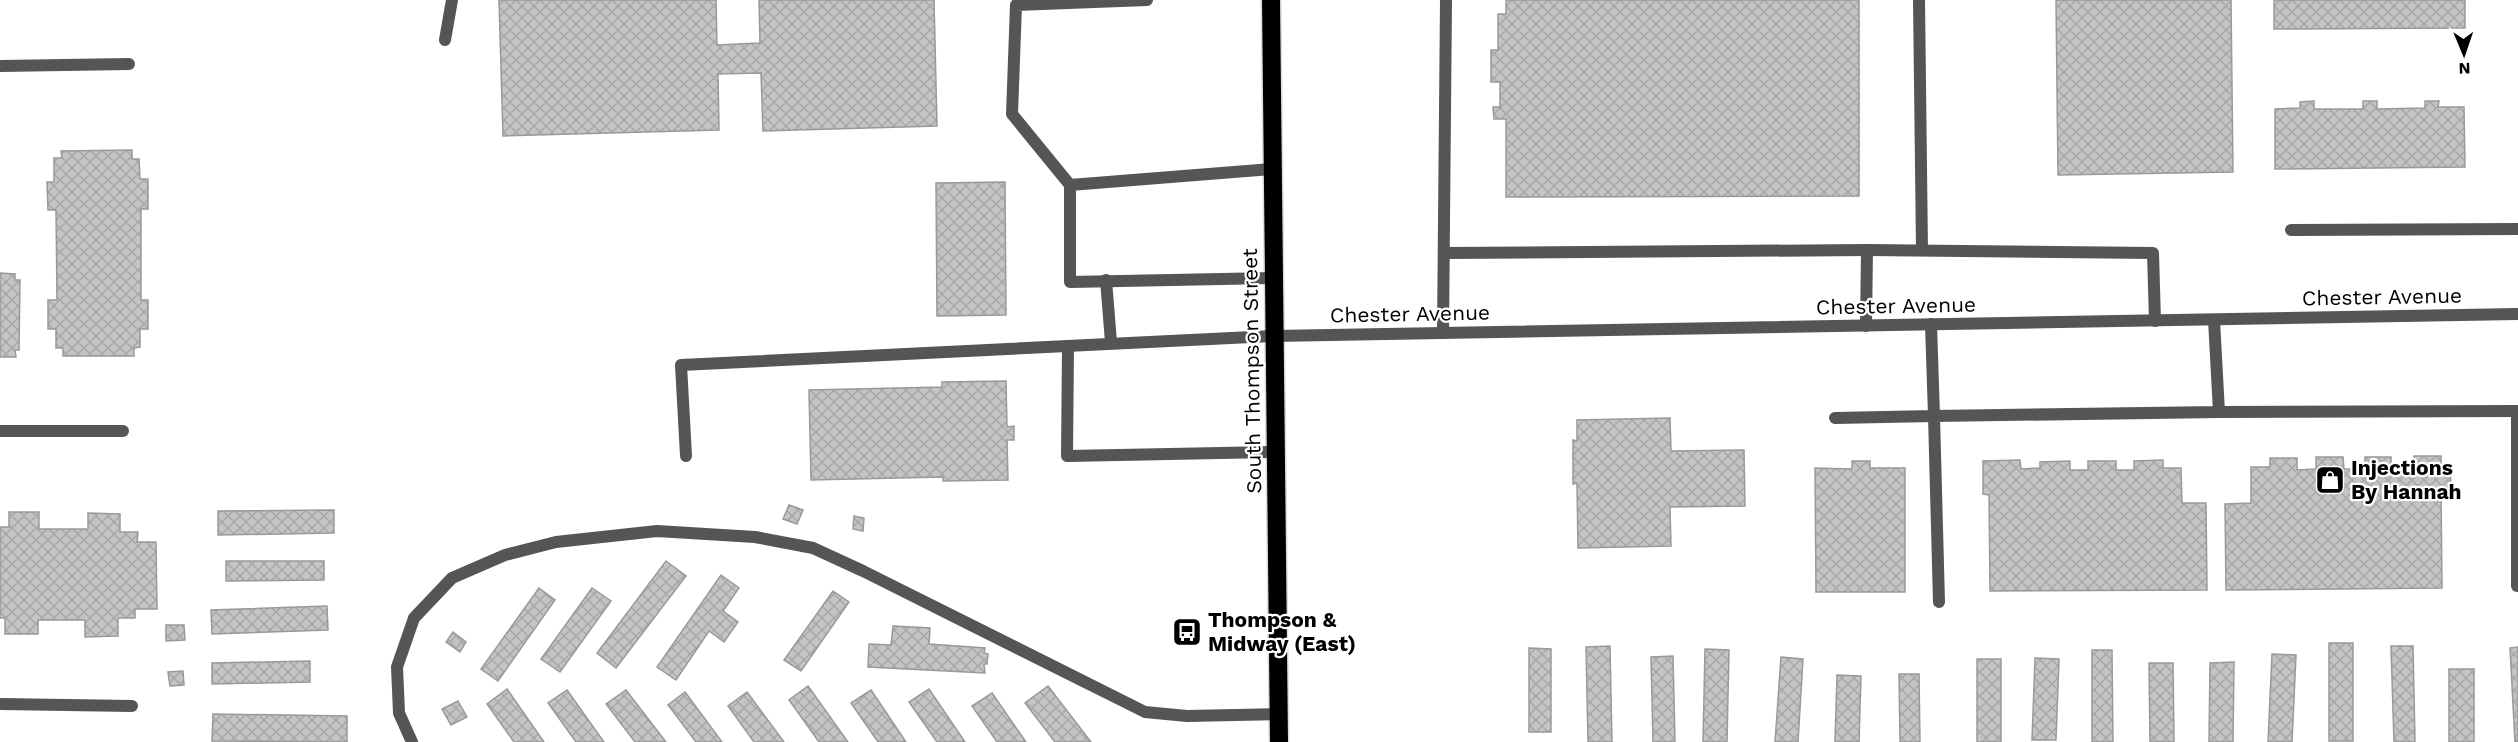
<svg xmlns="http://www.w3.org/2000/svg" width="2518" height="742" font-family="'Work Sans',sans-serif">
  <defs>
    <pattern id="building-cross-hatch" width="8" height="8" patternUnits="userSpaceOnUse" patternTransform="scale(1.5)"><rect width="8" height="8" fill="#c4c4c4"/><path d="M0 0l8 8M0 8l8-8" fill="none" stroke="#a7a7a7"/></pattern>
  </defs>
  <rect width="100%" height="100%" fill="#fff"/>
  <g fill="url(#building-cross-hatch)" stroke="#999" stroke-width="1.5">
    <polygon points="499,0 716,0 717,45 760,43 759,0 934,0 937,126 763,131 761,73 718,74 719,130 503,136"/>
    <polygon points="1506,0 1859,0 1859,196 1506,197 1506,119 1494,119 1493,107 1500,107 1500,82 1491,82 1491,50 1498,50 1498,14 1506,14"/>
    <polygon points="2056,0 2231,0 2233,172 2058,175"/>
    <polygon points="2274,0 2465,0 2465,28 2274,29"/>
    <polygon points="2314,101 2314,109 2363,109 2363,101 2377,101 2377,109 2425,108 2425,101 2439,101 2438,107 2464,107 2465,167 2275,169 2275,109 2300,108 2300,102"/>
    <polygon points="132,150 132,159 139,159 140,179 148,179 148,209 141,209 141,300 148,300 148,329 140,329 140,347 134,348 134,356 63,356 63,348 56,348 56,329 48,329 48,300 57,300 56,210 48,210 47,182 54,182 54,158 62,158 61,151"/>
    <polygon points="1005,182 1006,315 937,316 936,183"/>
    <polygon points="0,273 15,274 15,280 20,280 19,350 15,350 16,357 0,357"/>
    <polygon points="1006,381 1007,427 1014,426 1014,440 1007,440 1008,480 943,481 943,477 811,480 809,390 942,387 942,382"/>
    <polygon points="1670,418 1671,451 1744,450 1745,506 1670,507 1671,546 1578,548 1577,483 1573,484 1573,440 1577,441 1577,420"/>
    <polygon points="2414,456 2441,456 2441,466 2450,465 2451,487 2441,487 2442,588 2226,590 2225,504 2251,503 2251,467 2270,467 2270,458 2297,458 2297,470 2316,469 2316,457 2343,457 2344,469 2365,469 2365,457 2391,457 2391,467 2414,467"/>
    <polygon points="2020,460 2021,469 2040,468 2040,462 2070,461 2070,470 2088,470 2088,461 2116,461 2116,470 2134,470 2134,461 2163,460 2163,468 2181,468 2182,503 2206,503 2207,590 1990,591 1989,495 1983,494 1983,461"/>
    <polygon points="1852,461 1870,461 1870,468 1905,468 1905,592 1816,592 1815,468 1852,469"/>
    <polygon points="789,505 803,510 797,524 783,519"/>
    <polygon points="334,510 334,533 218,535 218,511"/>
    <polygon points="9,512 39,512 39,529 88,529 88,513 120,514 120,532 138,532 137,542 156,542 157,609 135,609 135,618 118,618 118,636 85,637 85,620 38,620 38,634 5,634 5,618 0,618 0,527 9,527"/>
    <polygon points="854,516 864,518 863,531 853,529"/>
    <polygon points="226,561 324,561 324,580 226,581"/>
    <polygon points="666,561 686,576 616,668 597,653"/>
    <polygon points="721,575 739,588 723,611 738,622 724,642 709,631 676,680 657,667"/>
    <polygon points="539,588 555,600 498,681 481,669"/>
    <polygon points="592,588 611,601 560,672 541,659"/>
    <polygon points="833,591 849,602 801,671 784,660"/>
    <polygon points="327,606 328,630 212,634 211,610"/>
    <polygon points="166,625 184,625 185,640 166,641"/>
    <polygon points="893,626 930,628 929,644 985,648 984,653 988,654 987,664 984,664 985,673 868,667 869,644 891,645"/>
    <polygon points="453,632 466,642 460,652 446,642"/>
    <rect x="2329" y="643" width="24" height="98"/>
    <polygon points="1610,646 1612,742 1588,742 1586,647"/>
    <polygon points="2391,646 2413,646 2415,742 2394,742"/>
    <polygon points="2518,647 2518,742 2515,742 2510,648"/>
    <polygon points="1529,648 1551,649 1551,732 1529,732"/>
    <polygon points="1705,649 1729,650 1727,742 1703,742"/>
    <polygon points="2092,650 2112,650 2113,742 2092,742"/>
    <polygon points="2272,654 2296,655 2292,742 2268,742"/>
    <polygon points="1673,656 1675,742 1653,742 1651,657"/>
    <polygon points="1781,657 1803,659 1798,742 1775,742"/>
    <polygon points="2035,658 2059,659 2056,740 2032,740"/>
    <rect x="1977" y="659" width="24" height="83"/>
    <polygon points="310,661 310,682 212,684 212,663"/>
    <polygon points="2234,662 2233,742 2209,742 2210,663"/>
    <polygon points="2149,663 2173,663 2174,742 2150,742"/>
    <rect x="2449" y="669" width="25" height="73"/>
    <polygon points="183,671 184,685 170,686 168,672"/>
    <polygon points="1899,674 1919,674 1920,742 1900,742"/>
    <polygon points="1837,675 1861,676 1859,742 1835,742"/>
    <polygon points="808,686 848,742 819,742 789,700"/>
    <polygon points="1048,686 1091,742 1055,742 1025,703"/>
    <polygon points="507,689 544,742 514,742 487,704"/>
    <polygon points="929,689 965,742 937,742 909,702"/>
    <polygon points="567,690 604,742 576,742 548,703"/>
    <polygon points="626,690 666,742 635,742 606,704"/>
    <polygon points="871,690 906,742 878,742 851,703"/>
    <polygon points="685,692 722,742 696,742 668,705"/>
    <polygon points="747,692 784,742 754,742 728,706"/>
    <polygon points="992,693 1026,742 997,742 972,706"/>
    <polygon points="458,701 467,717 451,725 442,709"/>
    <polygon points="213,714 347,716 347,742 212,741"/>
  </g>
  <g fill="none" stroke-linecap="round" stroke-linejoin="round">
    <g stroke="#dbdbdb" stroke-width="21">
      <polyline id="highway" points="1271,0 1279,742"/>
    </g>
    <g stroke="#555" stroke-width="12">
      <polyline points="1919,0 1922,250"/>
      <polyline points="445,40 452,0"/>
      <polyline points="1272,169 1070,185 1070,282 1273,278"/>
      <polyline points="1070,185 1012,114 1016,5 1147,0"/>
      <polyline points="1444,253 1867,250 2153,253 2155,321"/>
      <polyline points="1106,280 1111,342"/>
      <polyline points="1866,326 1867,250"/>
      <polyline points="1443,333 1446,0"/>
      <polyline points="1068,346 1067,456 1275,452"/>
      <polyline points="686,456 681,365 1274,336"/>
      <polyline points="412,742 399,713 397,667 414,618 452,578 505,555 556,542 657,531 755,537 813,548 863,571 1145,712 1187,716 1278,714"/>
    </g>
    <g stroke="#555" stroke-width="12">
      <polyline points="0,66 129,64"/>
      <polyline points="2291,230 2518,229"/>
      <polyline points="1274,336 2518,314"/>
      <polyline points="2219,412 2518,411"/>
      <polyline points="1835,418 1934,416 1931,324"/>
      <polyline points="0,431 123,431"/>
      <polyline points="2517,586 2517,412"/>
      <polyline points="1939,602 1934,416 2219,412 2214,320"/>
      <polyline points="0,704 132,706"/>
    </g>
    <use href="#highway" stroke="#000" stroke-width="18"/>
  </g>
  <defs>
    <g id="shop-square" transform="scale(1.5)"><rect x="-9" y="-9" width="18" height="18" rx="4" fill="#000" stroke="#fff"/><path d="M-5-2.5h2.3a2.7 3.5 0 0 1 5.4 0H5L5.5 6h-11ZM-1.5-2.5h3a1.5 2.3 0 0 0-3 0Z" fill="#fff"/></g>
    <g id="bus-square" transform="scale(1.5)"><rect x="-9" y="-9" width="18" height="18" rx="4" fill="#000" stroke="#fff"/><path d="M-5-6H5V4H4V6H2V4H-2V6H-4V4H-5ZM-3.5-4V0h7V-4ZM-3.5 1.2v1.5H-2V1.2ZM2 1.2v1.5H3.5V1.2Z" fill="#fff"/></g>
  </defs>
  <g fill-rule="evenodd">
    <use href="#shop-square" x="2330" y="480"/>
    <use href="#bus-square" x="1187" y="632"/>
  </g>
  <g text-anchor="middle" stroke-width="4.5" stroke-linejoin="round" paint-order="stroke">
    <g font-size="21" fill="#000" stroke="#fff">
      <text transform="translate(2382 297) rotate(-1)" y="7">Chester Avenue</text>
      <text transform="translate(1896 306) rotate(-1)" y="7">Chester Avenue</text>
      <text transform="translate(1410 314) rotate(-1)" y="7">Chester Avenue</text>
      <text transform="translate(1252 371) rotate(-91)" y="7">South Thompson Street</text>
    </g>
    <g font-size="21" font-weight="bold" fill="#000" stroke="#fff" text-anchor="start">
      <text x="2351" y="475">Injections<tspan x="2351" dy="24">By Hannah</tspan></text>
      <text x="1208" y="627">Thompson &amp;<tspan x="1208" dy="24">Midway (East)</tspan></text>
    </g>
  </g>
  <g transform="translate(2464 54) rotate(178)" stroke="#ffffff" stroke-width="4.5" paint-order="stroke">
  <path d="M0-4.5L10 22L0 15L-10 22Z" fill="#000000"/>
  <text y="-9" font-size="16" font-weight="bold" text-anchor="middle" fill="#000000">N</text>
  </g>
</svg>
